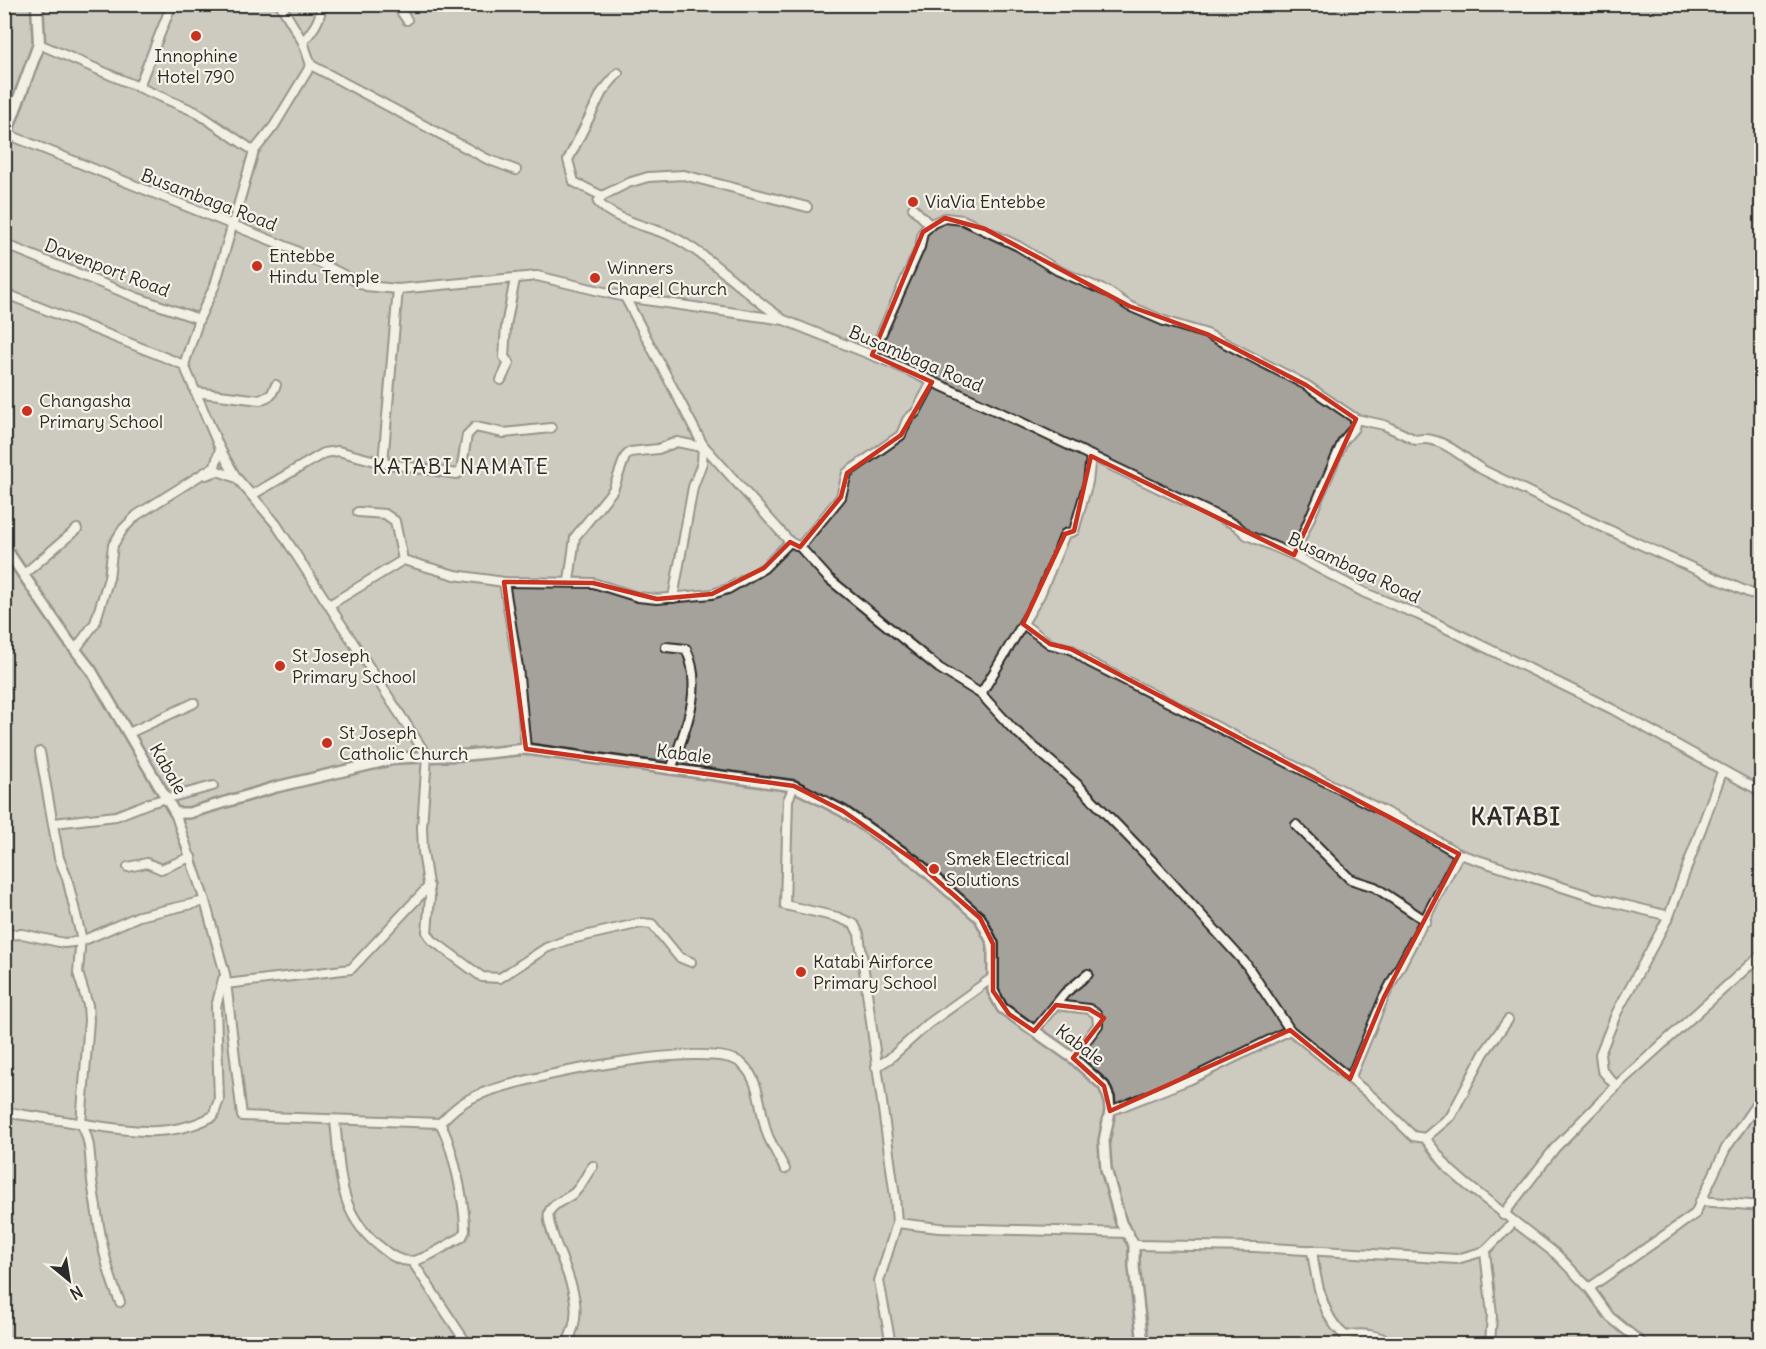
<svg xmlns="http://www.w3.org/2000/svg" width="1766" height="1349" font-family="Delius,sans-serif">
  <rect width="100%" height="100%" fill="#efebe0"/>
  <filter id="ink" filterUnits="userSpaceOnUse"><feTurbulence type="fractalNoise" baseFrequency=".0167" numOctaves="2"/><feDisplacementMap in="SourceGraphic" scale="12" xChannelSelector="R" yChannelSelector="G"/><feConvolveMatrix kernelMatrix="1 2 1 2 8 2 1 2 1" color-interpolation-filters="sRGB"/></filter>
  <g filter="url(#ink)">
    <rect fill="#a4a29a" stroke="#74726e" stroke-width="1.5" x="5" y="5" width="1756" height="1339"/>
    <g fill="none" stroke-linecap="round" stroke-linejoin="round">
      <g stroke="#2b2b2b" stroke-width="12">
        <g id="minor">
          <polyline points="280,4 303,42 311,65 487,159 516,170"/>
          <polyline points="396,4 407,20"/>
          <path d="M303,42C312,31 322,19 321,4"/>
          <polyline points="39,44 196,112 254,151"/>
          <polyline points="139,86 172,4"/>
          <polyline points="7,134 290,248 366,286 398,289 537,276 625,297 784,320 894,364 1012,418 1236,525 1247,535 1294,555 1365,593 1419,615 1612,709 1762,792"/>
          <polyline points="602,196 574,182 568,160 602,92 618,73"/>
          <polyline points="913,208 930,225"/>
          <polyline points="4,244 138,298 199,319"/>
          <polyline points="4,293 184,365 220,449 236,477 276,524 427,756 422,827 423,852 430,897 427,932 432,940 482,977 500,978 546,948 567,940 641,923 652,924 679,957 691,962"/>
          <polyline points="625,297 703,445 790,542 800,547 828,578 939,668 981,694 1012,728 1077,784 1154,863 1246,964 1290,1030 1375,1099 1413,1136 1425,1138 1449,1169 1466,1184 1556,1254 1589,1288 1610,1317 1643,1344"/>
          <path d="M780,317C745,294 707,252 669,235C647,226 614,220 598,202L602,196L628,183L648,177L684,175L807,207"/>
          <polyline points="872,355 920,247 923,232 933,223 945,218 963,220 1018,246 1057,270 1110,293 1129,306 1164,321 1207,334 1306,385 1356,419"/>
          <polyline points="184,365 199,319 215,285 254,151 274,126 311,65"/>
          <polyline points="501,380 509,363 504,357 506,326 515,279"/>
          <polyline points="195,392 260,400 271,395 276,385"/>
          <polyline points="383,463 398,289"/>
          <polyline points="206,475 218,471 234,477"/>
          <polyline points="252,495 324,453 338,451 383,463 457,474 461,471 467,435 475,427 504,433 551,428"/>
          <polyline points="358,512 385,514 395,521 403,560"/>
          <polyline points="800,547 841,497 847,473 901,435 907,420 916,412 932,382"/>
          <path d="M1294,555L1343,441L1354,428L1356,419L1384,425L1416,440C1441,433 1465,461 1485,471C1576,515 1668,559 1762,598"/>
          <polyline points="24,574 77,529"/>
          <polyline points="569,581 575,537 613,490 625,457 630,452 658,449 677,442 702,447"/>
          <polyline points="504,582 518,667 526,749"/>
          <polyline points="673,598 693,487 702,463 703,445"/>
          <polyline points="331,604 403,560 455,575 504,582 593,583 638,597 657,599 712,594 728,589 764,568 790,542"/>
          <polyline points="1023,624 1050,644 1071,649 1089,662 1405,822 1459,854 1596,898 1669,916"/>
          <path d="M666,647L686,649C705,689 684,731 671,770"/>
          <polyline points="75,650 95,623 109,578 113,545 123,529 137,515 215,466 220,449"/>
          <polyline points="981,694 1040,595 1065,534 1074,531 1088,482 1091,456"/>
          <polyline points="129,733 194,703"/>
          <path d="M40,752L59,858L67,878L81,936L78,973L88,1005L89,1020L81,1124C93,1142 89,1167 93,1188C99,1226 104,1266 120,1302"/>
          <polyline points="794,786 788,800 785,905 837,917 854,924 859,934 895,1197 897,1223 879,1281 891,1344"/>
          <path d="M175,813L205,901L225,974L242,1116L440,1123C451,1112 461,1102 476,1096C514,1078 713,1037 742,1064C762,1082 759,1113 768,1136C773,1147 779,1158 785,1169"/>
          <polyline points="54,823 116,816 149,803 213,786"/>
          <polyline points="1296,825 1350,879 1375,887 1426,921"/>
          <polyline points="128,867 147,863 161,869 191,857"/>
          <polyline points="4,935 22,934 64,943 82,941 139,916 205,901"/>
          <polyline points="226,984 351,969 429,886"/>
          <polyline points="1056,1005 1089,1009 1097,1014 1098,1025 1073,1058"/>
          <polyline points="1034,1031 1065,993 1088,974"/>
          <polyline points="876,1067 889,1059 928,1024 992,978"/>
          <polyline points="1350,1079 1384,997 1459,854"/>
          <polyline points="1616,1086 1762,954"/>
          <polyline points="1110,1111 1191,1079 1290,1030"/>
          <path d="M4,1112C29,1116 53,1119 78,1123C125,1130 169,1140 213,1116L219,1100L216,1007L223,979"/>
          <path d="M335,1121C341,1173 337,1215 383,1249C391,1256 401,1262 412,1261C428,1259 447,1244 462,1237L465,1231C465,1204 453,1146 440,1123"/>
          <polyline points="1425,1138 1451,1116 1484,1053 1508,1020"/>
          <polyline points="1700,1201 1762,1206"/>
          <polyline points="1503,1215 1555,1148 1616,1086 1602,1070 1600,1054 1617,1012 1669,916 1722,772"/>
          <polyline points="897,1223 939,1228 1129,1233"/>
          <polyline points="1134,1245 1255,1247 1457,1259 1485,1251 1514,1222"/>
          <path d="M1312,1250C1315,1276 1323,1321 1346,1336L1345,1344"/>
          <polyline points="1485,1251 1492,1315 1490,1344"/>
          <polyline points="412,1261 467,1344"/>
          <polyline points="1589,1288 1695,1214 1726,1148 1762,1096"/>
          <path d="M1346,1336C1365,1331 1379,1337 1397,1344"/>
          <path d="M566,1344C589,1307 565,1272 553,1235C551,1228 547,1219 549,1212C553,1203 567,1199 574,1193C582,1186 586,1174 593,1166"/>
        </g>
      </g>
      <g stroke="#2b2b2b" stroke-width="14">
        <polyline id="tertiary" points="4,546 67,639 91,670 175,813 189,813 276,787 398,758 467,755 526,749 794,786 843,811 915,861 980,918 993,944 993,991 1002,1008 1073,1058 1104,1086 1109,1098 1110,1111 1104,1141 1106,1169 1121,1223 1134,1245 1134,1267 1143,1344"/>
      </g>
      <g stroke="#2b2b2b" stroke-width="15">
        <polyline id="secondary" points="4,139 39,44 37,4"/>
      </g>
      <use href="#minor" stroke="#f7f3e8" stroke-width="8"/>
      <use href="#tertiary" stroke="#f7f3e8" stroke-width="9"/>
      <use href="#secondary" stroke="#f7f3e8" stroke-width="10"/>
    </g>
  </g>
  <path d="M0 0H1766V1349H0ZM945,218L985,229L1129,306L1207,334L1306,385L1356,419L1294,555L1091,456L1074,531L1065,534L1023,624L1050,644L1071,649L1459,854L1384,997L1350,1079L1290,1030L1110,1111L1104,1086L1073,1058L1104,1018L1089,1009L1056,1005L1034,1031L1009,1014L993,991V944L980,918L915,861L843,811L794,786L526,749L504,582L593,583L657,599L712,594L764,568L790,542L800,547L841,497L847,473L901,435L932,382L872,355L923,232Z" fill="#efebe0" fill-opacity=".55" fill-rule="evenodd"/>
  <path fill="none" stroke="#c8321e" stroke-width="4.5" stroke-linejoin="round" d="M945,218L985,229L1129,306L1207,334L1306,385L1356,419L1294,555L1091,456L1074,531L1065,534L1023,624L1050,644L1071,649L1459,854L1384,997L1350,1079L1290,1030L1110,1111L1104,1086L1073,1058L1104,1018L1089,1009L1056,1005L1034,1031L1009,1014L993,991V944L980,918L915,861L843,811L794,786L526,749L504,582L593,583L657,599L712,594L764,568L790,542L800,547L841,497L847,473L901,435L932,382L872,355L923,232Z"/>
  <g fill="#c8321e" stroke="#f7f3e8" stroke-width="2">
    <circle cx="196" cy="36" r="6"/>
    <circle cx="913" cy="202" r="6"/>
    <circle cx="257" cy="266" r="6"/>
    <circle cx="595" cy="278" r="6"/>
    <circle cx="27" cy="411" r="6"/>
    <circle cx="280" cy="666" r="6"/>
    <circle cx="327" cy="743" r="6"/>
    <circle cx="934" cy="869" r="6"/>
    <circle cx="801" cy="972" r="6"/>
  </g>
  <g text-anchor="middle" stroke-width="4.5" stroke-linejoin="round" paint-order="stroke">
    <g font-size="18" fill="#2b2b2b" stroke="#f7f3e8" text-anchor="start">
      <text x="196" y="62" text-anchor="middle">Innophine<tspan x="196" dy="21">Hotel 790</tspan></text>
      <text x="925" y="208">ViaVia Entebbe</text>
      <text x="269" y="262">Entebbe<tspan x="269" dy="21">Hindu Temple</tspan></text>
      <text x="607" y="274">Winners<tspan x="607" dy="21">Chapel Church</tspan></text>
      <text x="39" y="407">Changasha<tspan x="39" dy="21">Primary School</tspan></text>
      <text x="292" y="662">St Joseph<tspan x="292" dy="21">Primary School</tspan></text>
      <text x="339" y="739">St Joseph<tspan x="339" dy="21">Catholic Church</tspan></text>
      <text x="946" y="865">Smek Electrical<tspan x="946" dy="21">Solutions</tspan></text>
      <text x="813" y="968">Katabi Airforce<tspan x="813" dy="21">Primary School</tspan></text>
    </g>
    <g font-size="18" fill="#2b2b2b" stroke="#f7f3e8">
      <text transform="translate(209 200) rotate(21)" y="6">Busambaga Road</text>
      <text transform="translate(107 268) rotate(21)" y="6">Davenport Road</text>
      <text transform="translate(916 359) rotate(23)" y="6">Busambaga Road</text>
      <text transform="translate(1354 568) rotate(25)" y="6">Busambaga Road</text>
      <text transform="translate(684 754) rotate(7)" y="6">Kabale</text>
      <text transform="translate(168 769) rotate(60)" y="6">Kabale</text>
      <text transform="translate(1080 1045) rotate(37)" y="6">Kabale</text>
    </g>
    <g font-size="21" letter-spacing="1.5" fill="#2b2b2b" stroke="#f7f3e8">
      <text x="461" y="474">KATABI NAMATE</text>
    </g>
    <g font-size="24" font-weight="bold" letter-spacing="1.5" fill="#2b2b2b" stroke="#f7f3e8">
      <text x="1516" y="825">KATABI</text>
    </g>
  </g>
  <rect width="1766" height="1349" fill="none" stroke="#f7f3e8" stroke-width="24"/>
  <rect x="12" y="12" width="1742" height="1325" fill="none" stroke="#2b2b2b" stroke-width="2" filter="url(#ink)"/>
  <g transform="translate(69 1280) rotate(150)" stroke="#f7f3e8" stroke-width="4.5" paint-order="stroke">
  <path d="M0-4.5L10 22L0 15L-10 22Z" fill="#2b2b2b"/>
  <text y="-9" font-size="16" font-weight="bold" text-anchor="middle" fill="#2b2b2b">N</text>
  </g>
</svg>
